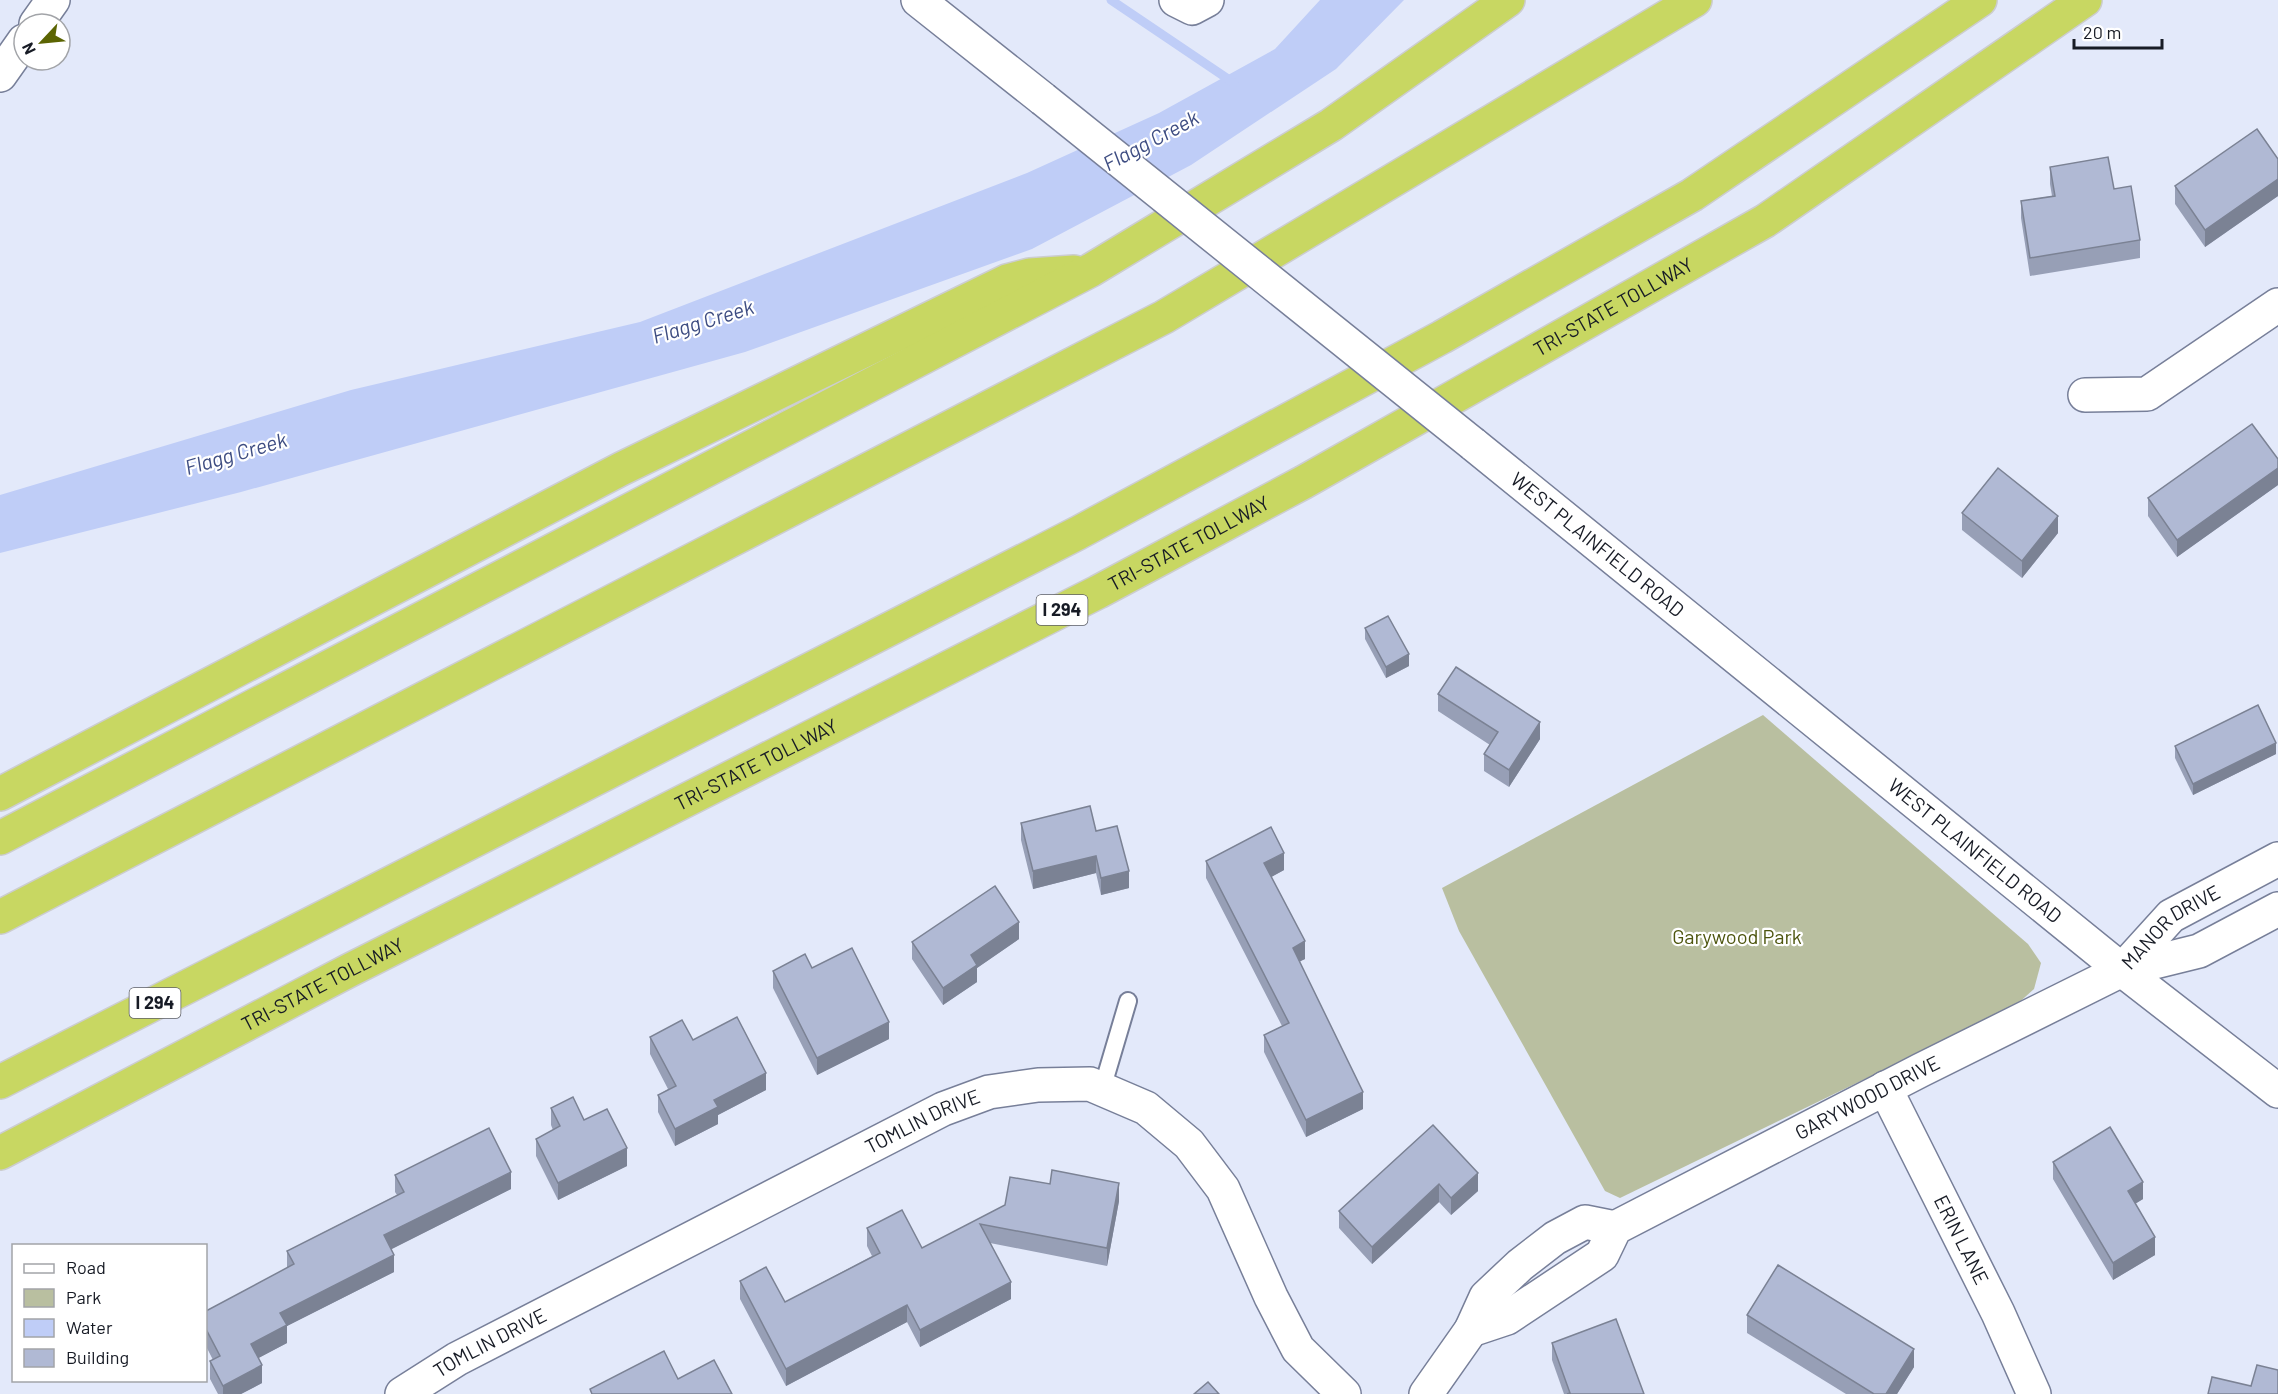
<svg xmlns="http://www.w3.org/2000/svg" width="2278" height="1394" font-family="Barlow,sans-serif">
  <rect width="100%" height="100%" fill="#e3e9fa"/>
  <polygon fill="#b9bfa0" points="1763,715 2028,944 2041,963 2034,989 2015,1006 1620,1198 1605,1191 1459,931 1442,888"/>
  <polygon fill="#bfcdf7" points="1320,0 1404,0 1336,69 1191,165 1032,249 745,352 241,492 0,553 0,495 351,390 640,322 1027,173 1159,113 1275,49"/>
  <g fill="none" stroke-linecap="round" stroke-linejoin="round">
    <polyline stroke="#bfcdf7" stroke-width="9" points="1111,0 1234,83"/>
    <g stroke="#777f99" stroke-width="20">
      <polyline id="lane" points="1102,1089 1128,1001"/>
    </g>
    <g stroke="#777f99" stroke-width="36">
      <g id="street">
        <polyline points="1176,0 1192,8 1207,0"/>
        <polyline points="36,24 53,0"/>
        <polyline points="0,75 24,41"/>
        <polyline points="2085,395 2147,394 2278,305"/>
        <path id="s1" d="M2122,970L2171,916L2278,859"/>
        <path id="s2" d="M1885,1088L1998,1313L2034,1394"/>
        <path id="s3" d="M1471,1330L1507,1318L1602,1255L1615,1228L1921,1070L2122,970L2199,951L2278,909"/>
        <path id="s4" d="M402,1394L457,1359L943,1109L989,1092L1038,1085L1090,1084L1146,1108L1189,1144L1223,1189L1271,1297L1298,1349L1344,1394"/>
        <polyline points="1426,1394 1471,1330 1486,1297 1520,1265 1555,1238 1585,1222 1615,1228"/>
      </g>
    </g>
    <g stroke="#777f99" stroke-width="36">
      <g id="secondary">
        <polyline points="918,0 1043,99"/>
        <path id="s5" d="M1473,444L2122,970L2278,1091"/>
      </g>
    </g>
    <g stroke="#cccdcf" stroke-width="36">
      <g id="highway">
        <polyline points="0,794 621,469 1007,281 1030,275 1074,272"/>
        <polyline points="0,838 1091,270 1331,125 1508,0"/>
        <polyline points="0,917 1164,317 1695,0"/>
        <polyline points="0,1082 1078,533 1442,337 1692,195 1980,0"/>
        <path id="s6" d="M0,1153L350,970L1098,592L1304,482L1765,221L2085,0"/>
      </g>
    </g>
    <use href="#lane" stroke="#fff" stroke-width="16"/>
    <use href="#street" stroke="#fff" stroke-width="33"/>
    <use href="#secondary" stroke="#fff" stroke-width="33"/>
    <use href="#highway" stroke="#c8d762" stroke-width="33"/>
    <g stroke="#777f99" stroke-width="36" stroke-linecap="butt">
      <polyline id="secondary-bridge" points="1043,99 1473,444"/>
    </g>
    <use href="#secondary-bridge" stroke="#fff" stroke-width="33"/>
  </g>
  <g fill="#979fb6">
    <polygon points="2278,159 2278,196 2205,247 2175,204 2175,186"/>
    <polygon points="2050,167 2114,189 2140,240 2140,258 2030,276 2021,218 2021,201 2052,196 2050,184"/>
    <polygon points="2278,459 2278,485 2177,557 2148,516 2148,498"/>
    <polygon points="1962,513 2058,533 2022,578 1962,530"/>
    <polygon points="1365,628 1409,666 1386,678 1365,639"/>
    <polygon points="1438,694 1540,739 1509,787 1484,771 1484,754 1490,745 1438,711"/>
    <polygon points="2175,746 2276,754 2193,795 2175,758"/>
    <polygon points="1021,823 1096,831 1129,888 1101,895 1096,873 1033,889 1021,840"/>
    <polygon points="1206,861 1284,870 1271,877 1305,959 1299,961 1363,1109 1306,1137 1264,1052 1264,1035 1282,1026 1206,878"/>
    <polygon points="1019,939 977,968 977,982 943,1005 912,959 912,942"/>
    <polygon points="773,971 889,1039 817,1075 773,988"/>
    <polygon points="650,1037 693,1040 766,1090 718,1115 718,1124 675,1146 658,1112 658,1095 668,1089 650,1054"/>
    <polygon points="551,1108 584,1120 627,1166 558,1200 536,1156 536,1139 553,1130 551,1125"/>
    <polygon points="1433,1125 1478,1191 1451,1215 1439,1202 1372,1264 1339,1228 1339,1211"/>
    <polygon points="2053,1162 2143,1199 2135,1204 2155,1255 2113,1280 2053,1179"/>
    <polygon points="395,1175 511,1189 391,1249 394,1272 287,1326 287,1343 258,1358 262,1383 241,1394 218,1394 210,1379 210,1361 213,1360 206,1346 206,1311 287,1268 287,1251 397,1195 395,1192"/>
    <polygon points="1119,1201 1107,1266 990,1243 1011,1299 920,1347 907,1322 786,1386 740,1299 740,1281 785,1302 872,1256 867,1246 867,1228 922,1248 1005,1205"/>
    <polygon points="1747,1315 1914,1367 1897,1394 1846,1394 1747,1333"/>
    <polygon points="1552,1343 1644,1394 1564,1394 1552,1360"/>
  </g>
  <g fill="#7b8294">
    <polygon points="2278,179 2278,196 2205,247 2205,230"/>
    <polygon points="2278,468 2278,485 2177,557 2177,540"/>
    <polygon points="2058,516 2058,533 2022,578 2022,561"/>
    <polygon points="1409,654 1409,666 1386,678 1386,667"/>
    <polygon points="1540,722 1540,739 1509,787 1509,770"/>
    <polygon points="2276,743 2276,754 2193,795 2193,784"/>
    <polygon points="1284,853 1284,870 1264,881 1264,863"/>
    <polygon points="1096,856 1096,873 1033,889 1033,871"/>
    <polygon points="1129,871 1129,888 1101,895 1101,878"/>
    <polygon points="1019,922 1019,939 977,968 977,982 943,1005 943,988 971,955"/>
    <polygon points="1305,941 1305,959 1293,965 1293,948"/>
    <polygon points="889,1022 889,1039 817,1075 817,1058"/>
    <polygon points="766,1073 766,1090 718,1115 718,1124 675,1146 675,1129 714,1100"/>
    <polygon points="1363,1092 1363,1109 1306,1137 1306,1120"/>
    <polygon points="627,1148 627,1166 558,1200 558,1183"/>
    <polygon points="511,1172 511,1189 384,1253 384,1235"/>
    <polygon points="1478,1173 1478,1191 1451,1215 1451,1198"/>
    <polygon points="2143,1182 2143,1199 2128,1208 2128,1191"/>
    <polygon points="1119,1183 1119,1201 1107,1266 1107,1248"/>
    <polygon points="1439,1184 1439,1202 1372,1264 1372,1247"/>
    <polygon points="2155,1237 2155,1255 2113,1280 2113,1263"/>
    <polygon points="394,1255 394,1272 287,1326 287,1343 251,1362 251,1344 280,1313"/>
    <polygon points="1011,1282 1011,1299 920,1347 920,1330"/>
    <polygon points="907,1305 907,1322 786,1386 786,1369"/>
    <polygon points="1914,1349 1914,1367 1897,1394 1886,1394"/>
    <polygon points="262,1365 262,1383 241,1394 223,1394 223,1386"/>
  </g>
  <g fill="#b0b9d4" stroke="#7b8294" stroke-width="1.5">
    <polygon points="2257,129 2278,159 2278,179 2205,230 2175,186"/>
    <polygon points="2108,157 2114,189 2131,186 2140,240 2030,258 2021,201 2055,196 2050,167"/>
    <polygon points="2252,424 2278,459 2278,468 2177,540 2148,498"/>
    <polygon points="1998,468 2058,516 2022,561 1962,513"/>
    <polygon points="1388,616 1409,654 1386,667 1365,628"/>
    <polygon points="1456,667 1540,722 1509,770 1484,754 1498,732 1438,694"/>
    <polygon points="2258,705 2276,743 2193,784 2175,746"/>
    <polygon points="1090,806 1096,831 1117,826 1129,871 1101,878 1096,856 1033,871 1021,823"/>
    <polygon points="1271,827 1284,853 1264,863 1305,941 1293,948 1363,1092 1306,1120 1264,1035 1289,1023 1206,861"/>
    <polygon points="995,886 1019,922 971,955 977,965 943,988 912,942"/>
    <polygon points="852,948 889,1022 817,1058 773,971 805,954 812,968"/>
    <polygon points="737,1017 766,1073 714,1100 718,1107 675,1129 658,1095 676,1086 650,1037 682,1020 693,1040"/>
    <polygon points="573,1097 584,1120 607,1109 627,1148 558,1183 536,1139 560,1126 551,1108"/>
    <polygon points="1433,1125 1478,1173 1451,1198 1439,1184 1372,1247 1339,1211"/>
    <polygon points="2110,1127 2143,1182 2128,1191 2155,1237 2113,1263 2053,1162"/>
    <polygon points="489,1128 511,1172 384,1235 394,1255 280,1313 287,1325 251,1344 262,1365 223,1386 210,1361 220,1356 206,1329 206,1311 294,1264 287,1251 404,1192 395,1175"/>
    <polygon points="1052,1170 1119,1183 1107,1248 980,1224 1011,1282 920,1330 907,1305 786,1369 740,1281 766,1267 785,1302 880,1253 867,1228 902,1210 922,1248 1005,1205 1010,1177 1050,1184"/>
    <polygon points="1778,1265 1914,1349 1886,1394 1874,1394 1747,1315"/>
    <polygon points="1616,1319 1644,1394 1567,1394 1570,1393 1552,1343"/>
    <polygon points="664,1351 678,1379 714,1360 732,1394 592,1394 590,1389"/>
    <polygon points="2257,1365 2278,1370 2278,1394 2208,1394 2212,1377 2251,1386"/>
    <polygon points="1208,1382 1219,1394 1194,1394"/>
  </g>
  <g text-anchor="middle" stroke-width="4.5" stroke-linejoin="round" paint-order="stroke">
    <g fill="#fff" stroke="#5d5f66" stroke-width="1.5">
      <rect x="1036.5" y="595" width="51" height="30" rx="4.5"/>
      <rect x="129.5" y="988" width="51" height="30" rx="4.5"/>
    </g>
    <g font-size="18" font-weight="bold" fill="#171b25">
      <text x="1062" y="616">I 294</text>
      <text x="155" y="1009">I 294</text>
    </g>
    <g font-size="20" fill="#171b25" stroke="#fff">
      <text dy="7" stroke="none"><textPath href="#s6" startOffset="1822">TRI-STATE TOLLWAY</textPath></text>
      <text dy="7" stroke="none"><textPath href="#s6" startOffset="1336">TRI-STATE TOLLWAY</textPath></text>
      <text dy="7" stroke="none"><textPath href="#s5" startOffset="160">WEST PLAINFIELD ROAD</textPath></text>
      <text dy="7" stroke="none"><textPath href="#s6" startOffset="850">TRI-STATE TOLLWAY</textPath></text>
      <text dy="7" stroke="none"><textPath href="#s5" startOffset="646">WEST PLAINFIELD ROAD</textPath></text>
      <text dy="7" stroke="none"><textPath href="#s1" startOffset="66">MANOR DRIVE</textPath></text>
      <text dy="7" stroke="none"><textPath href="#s6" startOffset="364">TRI-STATE TOLLWAY</textPath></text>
      <text dy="7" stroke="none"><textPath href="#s3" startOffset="466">GARYWOOD DRIVE</textPath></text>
      <text dy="7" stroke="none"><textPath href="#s4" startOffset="588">TOMLIN DRIVE</textPath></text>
      <text dy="7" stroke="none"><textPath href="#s2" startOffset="170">ERIN LANE</textPath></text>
      <text dy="7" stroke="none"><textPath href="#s4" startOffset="102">TOMLIN DRIVE</textPath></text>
    </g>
    <g font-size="20" fill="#4d550e" stroke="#fff">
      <text x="1737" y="944">Garywood Park</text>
    </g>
    <g font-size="21" font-style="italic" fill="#3e4d82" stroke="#fff">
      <text transform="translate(1151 141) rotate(-28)" y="7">Flagg Creek</text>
      <text transform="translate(703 322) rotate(-17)" y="7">Flagg Creek</text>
      <text transform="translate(236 454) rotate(-16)" y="7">Flagg Creek</text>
    </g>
  </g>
  <rect x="12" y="1244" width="195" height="138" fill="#ffffff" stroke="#a2a4a8" stroke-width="1.5"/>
  <rect x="24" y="1264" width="30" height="9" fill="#ffffff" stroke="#a2a4a8" stroke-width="1.5"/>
  <text x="66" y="1274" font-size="18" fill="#171b25">Road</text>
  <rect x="24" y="1289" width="30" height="18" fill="#b9bfa0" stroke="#a2a4a8" stroke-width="1.5"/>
  <text x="66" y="1304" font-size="18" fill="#171b25">Park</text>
  <rect x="24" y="1319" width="30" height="18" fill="#bfcdf7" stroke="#a2a4a8" stroke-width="1.5"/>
  <text x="66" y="1334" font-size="18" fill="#171b25">Water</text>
  <rect x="24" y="1349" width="30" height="18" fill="#b0b9d4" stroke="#a2a4a8" stroke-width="1.5"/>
  <text x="66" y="1364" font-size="18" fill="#171b25">Building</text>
  <g transform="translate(42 42) rotate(244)"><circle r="28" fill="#ffffff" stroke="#a2a4a8" stroke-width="1.5"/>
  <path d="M0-4.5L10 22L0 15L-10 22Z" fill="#5b6402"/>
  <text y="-9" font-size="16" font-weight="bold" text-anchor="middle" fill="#171b25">N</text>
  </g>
  <path d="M2074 39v9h88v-9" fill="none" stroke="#171b25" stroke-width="3"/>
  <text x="2083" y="39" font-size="18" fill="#171b25" stroke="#ffffff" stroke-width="4.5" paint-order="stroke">20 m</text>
</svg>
